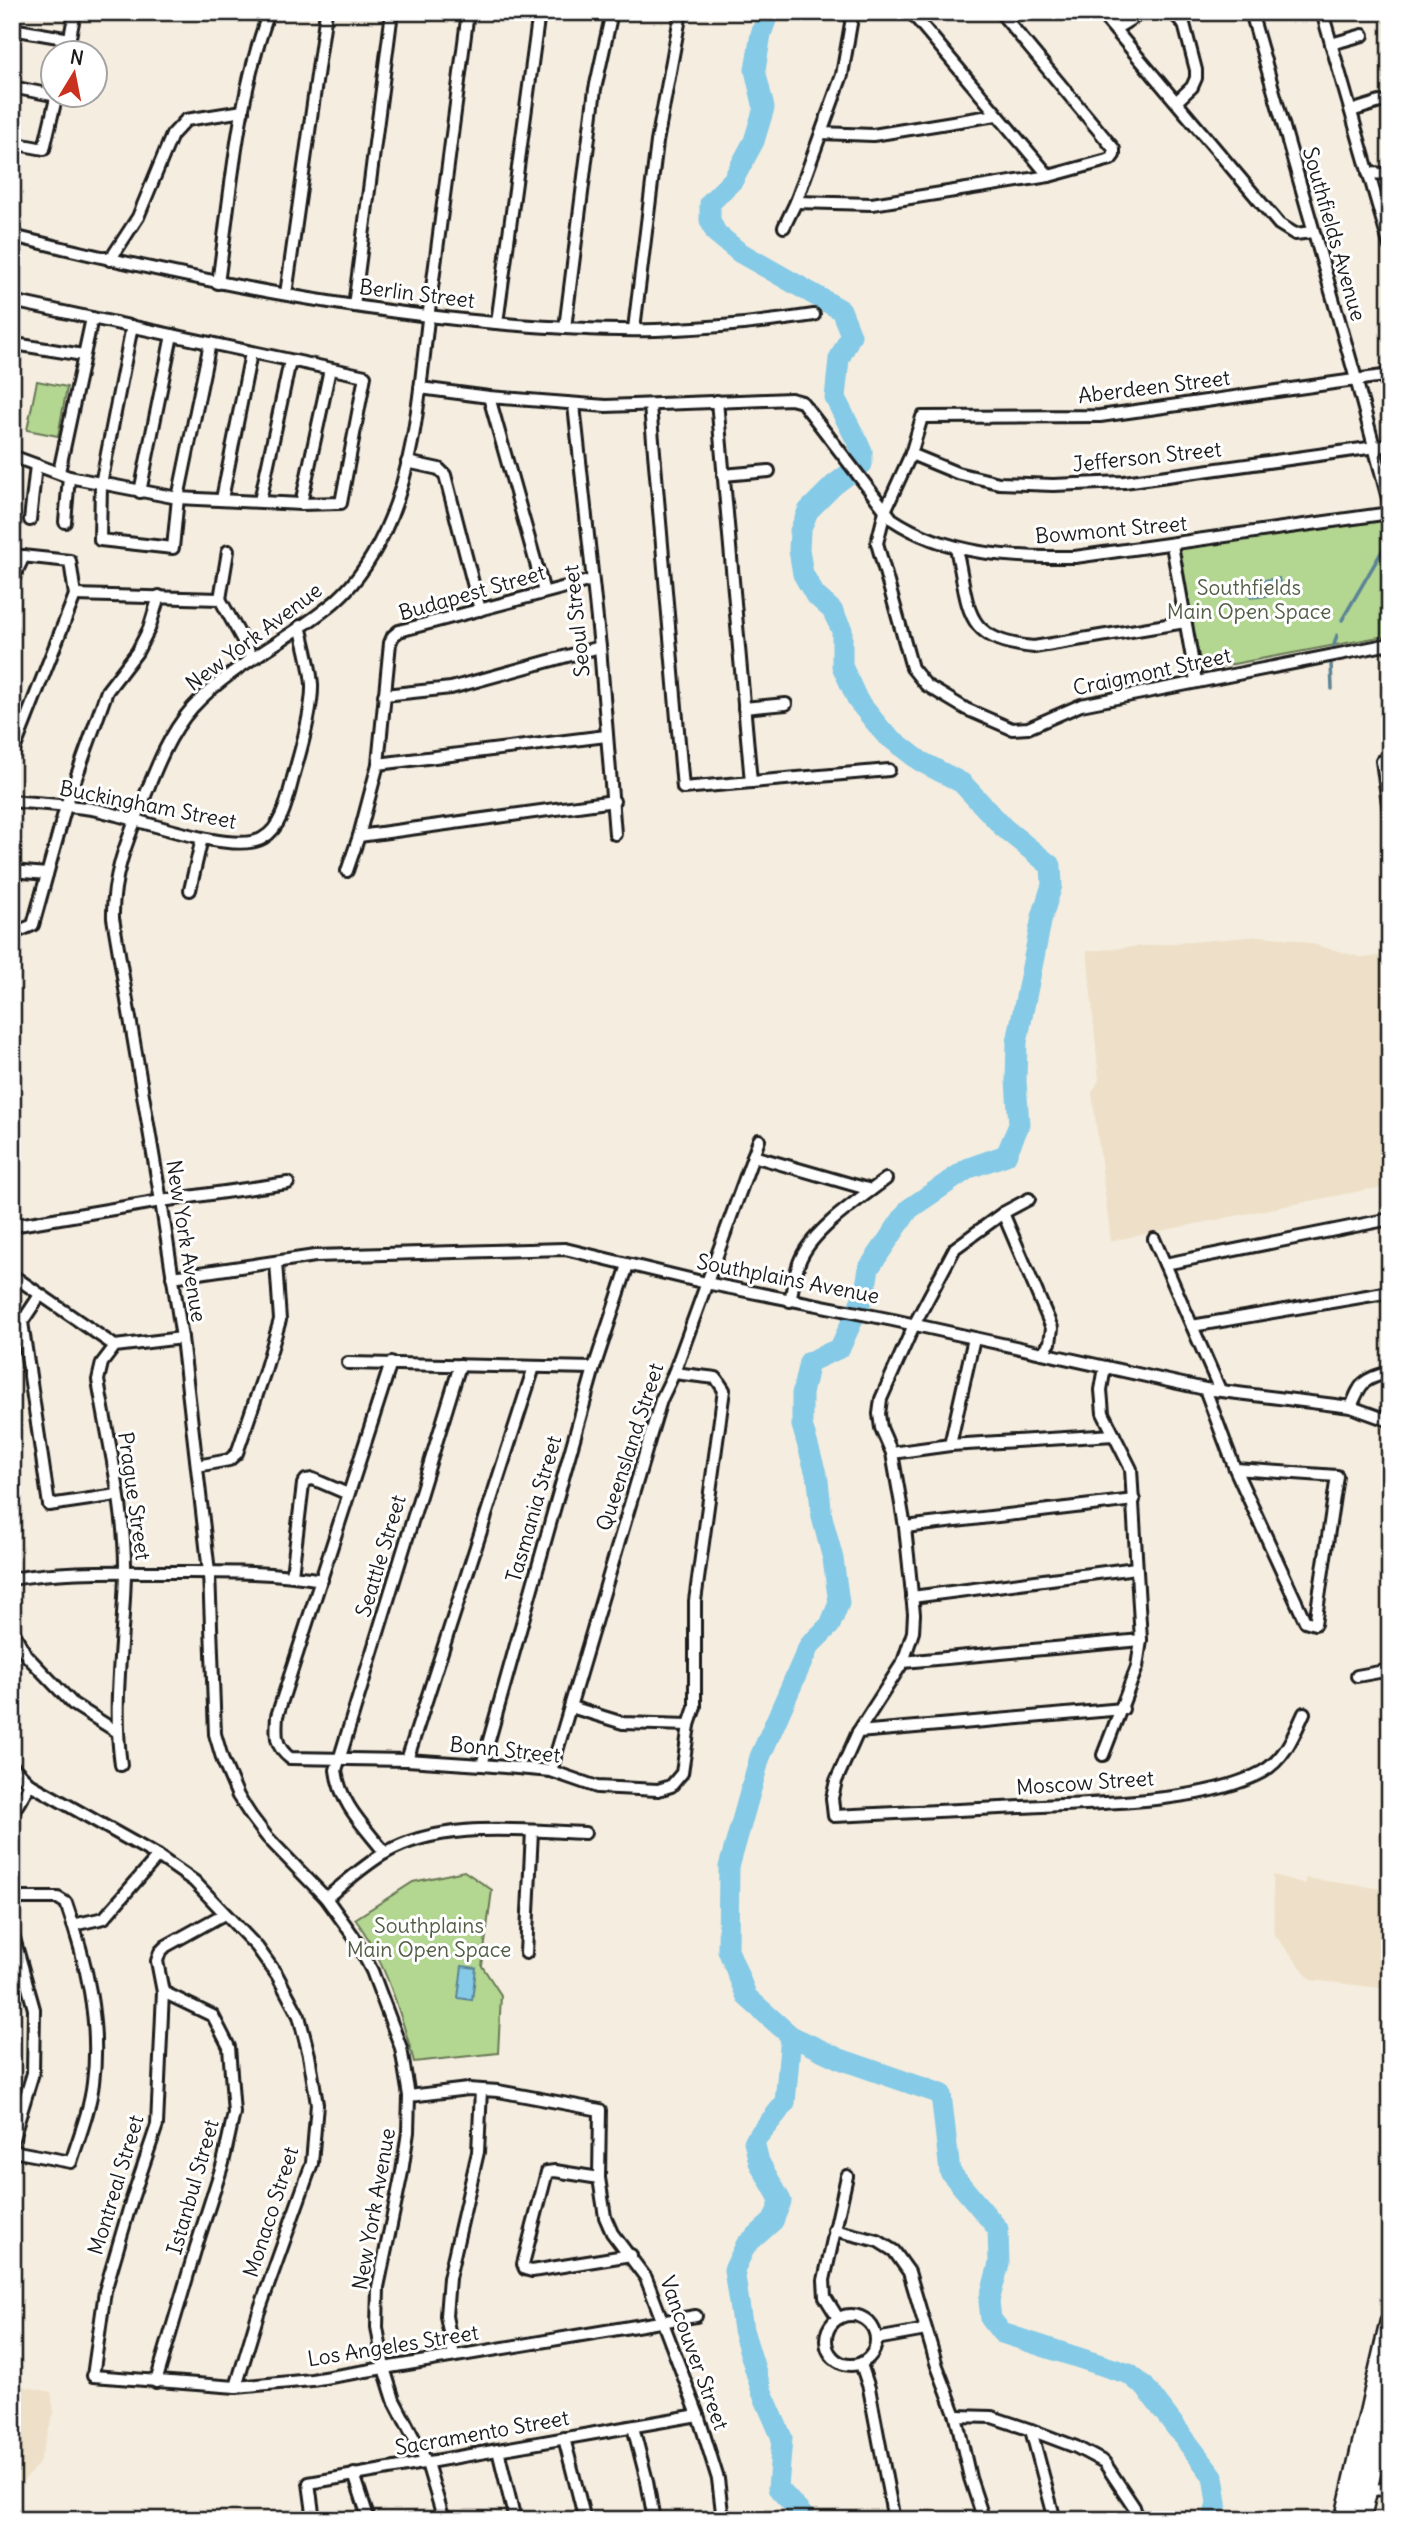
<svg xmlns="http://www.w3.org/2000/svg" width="1402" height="2532" font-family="Delius,sans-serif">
  <rect width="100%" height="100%" fill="#f5eddf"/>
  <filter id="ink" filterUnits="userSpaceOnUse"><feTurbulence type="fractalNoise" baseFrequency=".0143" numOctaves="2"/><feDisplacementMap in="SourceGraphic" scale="14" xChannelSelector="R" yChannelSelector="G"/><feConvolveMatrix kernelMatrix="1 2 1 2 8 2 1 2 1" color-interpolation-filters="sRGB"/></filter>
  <g filter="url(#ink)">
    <g fill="#eee0c8">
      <polygon points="1260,936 1293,939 1364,958 1390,954 1390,1187 1365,1190 1111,1241 1092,1093 1099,1080 1087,951"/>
      <polygon points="1273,1875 1306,1884 1305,1878 1390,1890 1390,1989 1311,1980 1274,1934"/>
      <polygon points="12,2384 51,2392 54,2412 39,2463 12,2494"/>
    </g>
    <g fill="#b3d691" stroke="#687956" stroke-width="2">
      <polygon points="37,381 67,387 58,436 27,430"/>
      <polygon points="1384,520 1390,544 1390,635 1201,670 1178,549"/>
      <path d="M464,1871L492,1890L482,1966L501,1995L498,2053L414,2062C402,2017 384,1957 355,1919L413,1882Z"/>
    </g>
    <g fill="#85cae7" stroke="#5b8496" stroke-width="2">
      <polygon points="1279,578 1282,594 1251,598 1249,582"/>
      <polygon points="462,1966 476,1968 472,2000 458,1998"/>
    </g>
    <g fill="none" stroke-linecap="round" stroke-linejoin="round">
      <g stroke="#5b8496" stroke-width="3.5">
        <polyline points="1342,620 1389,539"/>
        <polyline points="1334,645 1337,635"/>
        <polyline points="1331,663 1332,689"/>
      </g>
      <g stroke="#85cae7" stroke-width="21">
        <polyline points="769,12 761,34 755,70 764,108 754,141 733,180 710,203 710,220 716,233 739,252 841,310 851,335 839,359 835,398 862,451 862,464 834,485 808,511 800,531 799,550 803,574 815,595 832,610 842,630 842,666 858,701 884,733 920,761 962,783 1004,828 1051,866 1052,885 1042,917 1017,1042 1016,1081 1019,1125 1006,1155 969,1168 909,1209 869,1268 865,1292 840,1348 809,1362 802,1394 802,1425 818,1481 822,1517 833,1559 839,1603 830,1625 809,1646 760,1757 729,1867 728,1950 747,1997 791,2036 840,2059 941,2094 950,2172 998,2229 999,2264 989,2301 991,2319 1002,2333 1129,2374 1145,2387 1213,2476 1217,2503 1213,2520"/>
        <polyline points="791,2036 785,2103 754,2141 759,2162 781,2201 773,2221 746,2245 734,2270 743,2330 762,2392 782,2438 778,2488 807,2520"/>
      </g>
      <g stroke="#1c1c1c" stroke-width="16">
        <g id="street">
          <polyline points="911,12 1049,176"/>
          <polyline points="1100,12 1279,224 1295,234 1313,232"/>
          <polyline points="1172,12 1184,24 1196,70 1196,78 1192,87 1177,101"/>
          <polyline points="1251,12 1356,379 1390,506"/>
          <polyline points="1322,12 1390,247"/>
          <polyline points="12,29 70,39"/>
          <polyline points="1115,29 1143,12"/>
          <polyline points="1331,44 1363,35"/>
          <polyline points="67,52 75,12"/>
          <polyline points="12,87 57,96"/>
          <polyline points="1351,111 1380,102"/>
          <polyline points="821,133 873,135 996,115"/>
          <polyline points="12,143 44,149 57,94"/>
          <polyline points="1368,173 1390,174"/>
          <polyline points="796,202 872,204 1049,176 1111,159 1114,155 1114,149 1000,12"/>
          <polyline points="784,227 796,202 842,75 853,12"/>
          <path d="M21,238C189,279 360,314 533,326C580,329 629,332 676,329C722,327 768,322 814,315"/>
          <polyline points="110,260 138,217 172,135 186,120 243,111"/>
          <path d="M218,283C231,192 237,99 269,12"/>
          <polyline points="286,294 326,12"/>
          <polyline points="12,301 365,376 341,503 301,504 178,498 69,477 12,456"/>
          <polyline points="354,306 392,12"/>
          <polyline points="497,323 539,12"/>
          <polyline points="132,326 101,484 100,540 173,548 178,498 210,343"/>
          <polyline points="565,328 595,89 612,12"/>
          <polyline points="634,329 657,142 681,12"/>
          <polyline points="21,345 83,355"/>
          <polyline points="1390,375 1100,416 922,417 911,454 885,511 877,543 912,668 926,685 966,709 1012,729 1028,728 1081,705 1390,644"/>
          <path d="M420,388L489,397L606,406L791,399L802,402L892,519C946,555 1011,558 1075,557L1390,513"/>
          <polyline points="489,397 544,592"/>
          <polyline points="717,401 751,782"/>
          <polyline points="574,405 600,647 615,834"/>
          <polyline points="650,406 683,788 889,770"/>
          <polyline points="911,454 957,473 999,483 1053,485 1124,482 1390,445"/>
          <polyline points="407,462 439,469 445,475 480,610"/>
          <polyline points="59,472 92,318"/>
          <polyline points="723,475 769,471"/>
          <polyline points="140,492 172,335"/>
          <polyline points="222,499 251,353"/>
          <polyline points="260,501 290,361"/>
          <polyline points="301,504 330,369"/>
          <polyline points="30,520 36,465"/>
          <polyline points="65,522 69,477"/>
          <polyline points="1172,545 1196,681"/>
          <path d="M956,548C970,608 961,640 1034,647L1185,622"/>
          <polyline points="12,555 70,561 75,595"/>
          <polyline points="12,581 24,556"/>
          <polyline points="75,595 220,599 252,657"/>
          <polyline points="220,599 228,551"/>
          <polyline points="384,695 451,688 600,647"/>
          <polyline points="744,708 786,704"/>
          <polyline points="12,755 75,595"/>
          <polyline points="1382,761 1390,818"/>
          <polyline points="378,764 606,736"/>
          <path d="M12,801C40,804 69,805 97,810C134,817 233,856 263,838C285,826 289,789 296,767C302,746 313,706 312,684C310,664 305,645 300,626"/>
          <polyline points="359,836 614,801"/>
          <polyline points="12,871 47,874"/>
          <polyline points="347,871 359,836 378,764 390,643 393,636 399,631 592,580"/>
          <polyline points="190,890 202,838"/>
          <polyline points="12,934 33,925 66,806 107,691 137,652 149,629 159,596"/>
          <polyline points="753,1156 871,1190"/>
          <path d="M1029,1199L1003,1213L955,1248L914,1325L881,1399L879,1414L881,1428L892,1453L905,1527L914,1614L913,1632L903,1662L858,1732L836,1781L832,1798L834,1816C903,1813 972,1810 1042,1806C1104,1803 1207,1802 1262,1772C1285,1759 1294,1735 1304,1713"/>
          <polyline points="1003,1213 1052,1328 1050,1343 1042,1353"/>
          <polyline points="12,1226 161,1201 288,1183"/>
          <polyline points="1154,1239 1220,1390"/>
          <polyline points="1165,1264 1390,1219"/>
          <polyline points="12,1275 115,1346"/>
          <polyline points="172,1277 315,1256 565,1249 706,1283 893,1320 1205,1389 1351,1407 1390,1421"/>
          <polyline points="40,1295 22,1322 49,1505 117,1495"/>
          <path d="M790,1301C793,1287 795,1271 801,1258C815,1228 860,1199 886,1179"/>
          <polyline points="1192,1326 1390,1292"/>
          <polyline points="348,1363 594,1368"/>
          <path d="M391,1363L277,1716C276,1733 274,1746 290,1758L407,1760L482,1765L551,1771L597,1787L658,1790L671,1786L682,1773L689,1725L695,1707V1601L724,1390L716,1378L674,1373"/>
          <polyline points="1205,1389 1235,1469 1305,1621 1315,1624 1337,1476 1235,1469"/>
          <path d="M1351,1407C1361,1382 1363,1379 1390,1372"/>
          <polyline points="950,1445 974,1338"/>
          <polyline points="892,1453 950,1445 1114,1435"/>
          <polyline points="197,1466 229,1460 237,1453 264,1374 280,1320 276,1262"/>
          <polyline points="905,1527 1134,1500"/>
          <polyline points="292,1575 303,1484 306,1480 313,1479 348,1494"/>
          <path d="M12,1579C62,1570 116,1572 167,1572C219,1572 271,1571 322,1580"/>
          <polyline points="912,1597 1136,1568"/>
          <polyline points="12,1629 26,1655 73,1704 116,1731"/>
          <polyline points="903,1662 1141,1640"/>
          <polyline points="1357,1676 1390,1670"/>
          <polyline points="571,1707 623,1723 689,1725"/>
          <polyline points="858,1732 1123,1709"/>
          <polyline points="1103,1755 1137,1667 1141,1640 1131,1469 1103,1413 1101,1390 1105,1367"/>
          <polyline points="407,1760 534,1367"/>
          <path d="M121,1765C112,1701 124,1636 125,1572C126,1512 108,1441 98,1380L102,1363L115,1346L182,1338"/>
          <polyline points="482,1765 594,1368 628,1265"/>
          <polyline points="12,1766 30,1784 158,1856 194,1881 257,1947 277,1975 299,2016 309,2055 317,2104 312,2163 258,2314 236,2387"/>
          <polyline points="551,1771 661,1400 674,1373 759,1140"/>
          <polyline points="12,1814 30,1784"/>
          <path d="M385,1853C364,1826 340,1804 336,1770L460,1365"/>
          <path d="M12,1898H58L66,1903C86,1960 101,2022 93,2083C90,2110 79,2137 71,2162L12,2151"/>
          <path d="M326,1898C345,1883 364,1865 385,1853C442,1820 523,1831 585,1833"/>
          <polyline points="224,1914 166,1946 160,1952 157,1961 163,1992 157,2125 132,2199 105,2291 93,2376 236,2387 312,2380 696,2316"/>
          <polyline points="73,1925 104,1918 158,1856"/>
          <polyline points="12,1931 34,2009 33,2073 12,2142"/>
          <polyline points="526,1953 532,1831"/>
          <polyline points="409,2096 468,2089 498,2091 600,2110 599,2178 605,2217 612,2233 646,2278 698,2415 718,2479 723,2520"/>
          <polyline points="599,2178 555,2171 547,2172 523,2264 525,2269 532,2271 631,2255"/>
          <polyline points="834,2230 878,2241 894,2251 909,2272 937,2366 956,2416 970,2478 984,2520"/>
          <circle cx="851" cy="2340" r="25"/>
          <polyline points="838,2318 825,2297 824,2280 847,2176"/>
          <polyline points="876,2339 926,2330"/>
          <polyline points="454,2356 446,2316 449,2278 478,2152 481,2090"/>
          <polyline points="861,2364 869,2388 894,2520"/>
          <polyline points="156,2382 196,2247 223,2163 234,2113 229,2047 213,2016 163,1992"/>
          <polyline points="956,2416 992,2417 1031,2430 1055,2520"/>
          <polyline points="633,2427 647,2481 654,2520"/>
          <polyline points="1031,2430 1076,2447 1104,2462 1134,2507 1138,2520"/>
          <polyline points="564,2438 585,2520"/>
          <polyline points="498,2450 515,2520"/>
          <polyline points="354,2474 369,2520"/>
          <polyline points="1365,2491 1390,2488"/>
          <polyline points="314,2520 309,2483 698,2415"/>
          <path d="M444,2520L427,2463L394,2400L384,2368L377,2327L378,2287L402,2172L408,2132L409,2096L401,2048L372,1971L354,1937L326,1898L267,1837L251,1816L238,1796L223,1761L215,1734L209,1572L182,1338L161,1201L113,918C112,878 126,843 141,806C154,773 168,735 192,708C230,666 283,643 327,608C352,589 371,561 384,533C416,465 420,385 429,311C442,211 455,112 468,12"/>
        </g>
      </g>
      <g stroke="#1c1c1c" stroke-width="24">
        <g id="highway">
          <polyline points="1345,2520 1390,2323"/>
          <polyline points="1360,2520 1390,2388"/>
        </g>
      </g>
      <use href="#street" stroke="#fff" stroke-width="10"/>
      <use href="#highway" stroke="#fff" stroke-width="19"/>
    </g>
  </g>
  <g text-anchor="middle" stroke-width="6" stroke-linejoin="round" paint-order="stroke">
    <g font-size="21" fill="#1c1c1c" stroke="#fff">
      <text transform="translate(1334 234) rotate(74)" y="7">Southfields Avenue</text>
      <text transform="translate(417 294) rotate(7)" y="7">Berlin Street</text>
      <text transform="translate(1154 387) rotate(-7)" y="7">Aberdeen Street</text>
      <text transform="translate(1147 457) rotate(-6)" y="7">Jefferson Street</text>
      <text transform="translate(1111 530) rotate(-5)" y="7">Bowmont Street</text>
      <text transform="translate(472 593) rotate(-16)" y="7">Budapest Street</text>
      <text transform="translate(577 621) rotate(-96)" y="7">Seoul Street</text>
      <text transform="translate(254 637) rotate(-37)" y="7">New York Avenue</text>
      <text transform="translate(1152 672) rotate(-12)" y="7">Craigmont Street</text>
      <text transform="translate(148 805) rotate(11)" y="7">Buckingham Street</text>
      <text transform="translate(186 1241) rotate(81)" y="7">New York Avenue</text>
      <text transform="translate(788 1279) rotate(11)" y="7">Southplains Avenue</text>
      <text transform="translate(630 1447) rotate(-72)" y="7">Queensland Street</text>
      <text transform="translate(134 1496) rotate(82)" y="7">Prague Street</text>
      <text transform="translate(534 1509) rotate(-74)" y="7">Tasmania Street</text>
      <text transform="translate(381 1556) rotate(-73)" y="7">Seattle Street</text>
      <text transform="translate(505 1750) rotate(6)" y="7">Bonn Street</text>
      <text transform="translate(1085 1783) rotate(-4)" y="7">Moscow Street</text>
      <text transform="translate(116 2185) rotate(-73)" y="7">Montreal Street</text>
      <text transform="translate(193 2187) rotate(-74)" y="7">Istanbul Street</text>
      <text transform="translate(374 2209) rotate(-80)" y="7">New York Avenue</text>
      <text transform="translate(271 2212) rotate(-72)" y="7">Monaco Street</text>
      <text transform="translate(393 2346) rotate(-9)" y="7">Los Angeles Street</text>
      <text transform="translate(694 2353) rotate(70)" y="7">Vancouver Street</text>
      <text transform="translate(482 2433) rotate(-10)" y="7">Sacramento Street</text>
    </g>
    <g font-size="21" fill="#515d45" stroke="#fff">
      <text x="1249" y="595">Southfields<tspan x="1249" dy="24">Main Open Space</tspan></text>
      <text x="429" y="1933">Southplains<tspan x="429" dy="24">Main Open Space</tspan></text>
    </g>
  </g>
  <rect width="1402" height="2532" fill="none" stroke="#fff" stroke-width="42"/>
  <rect x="21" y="21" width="1360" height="2490" fill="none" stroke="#1c1c1c" stroke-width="2.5" filter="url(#ink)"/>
  <g transform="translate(74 74) rotate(10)"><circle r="33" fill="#ffffff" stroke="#a4a4a4" stroke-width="2"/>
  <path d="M0-5L12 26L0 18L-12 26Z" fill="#c8321e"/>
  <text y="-10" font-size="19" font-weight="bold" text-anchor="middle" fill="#1c1c1c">N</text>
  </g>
</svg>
